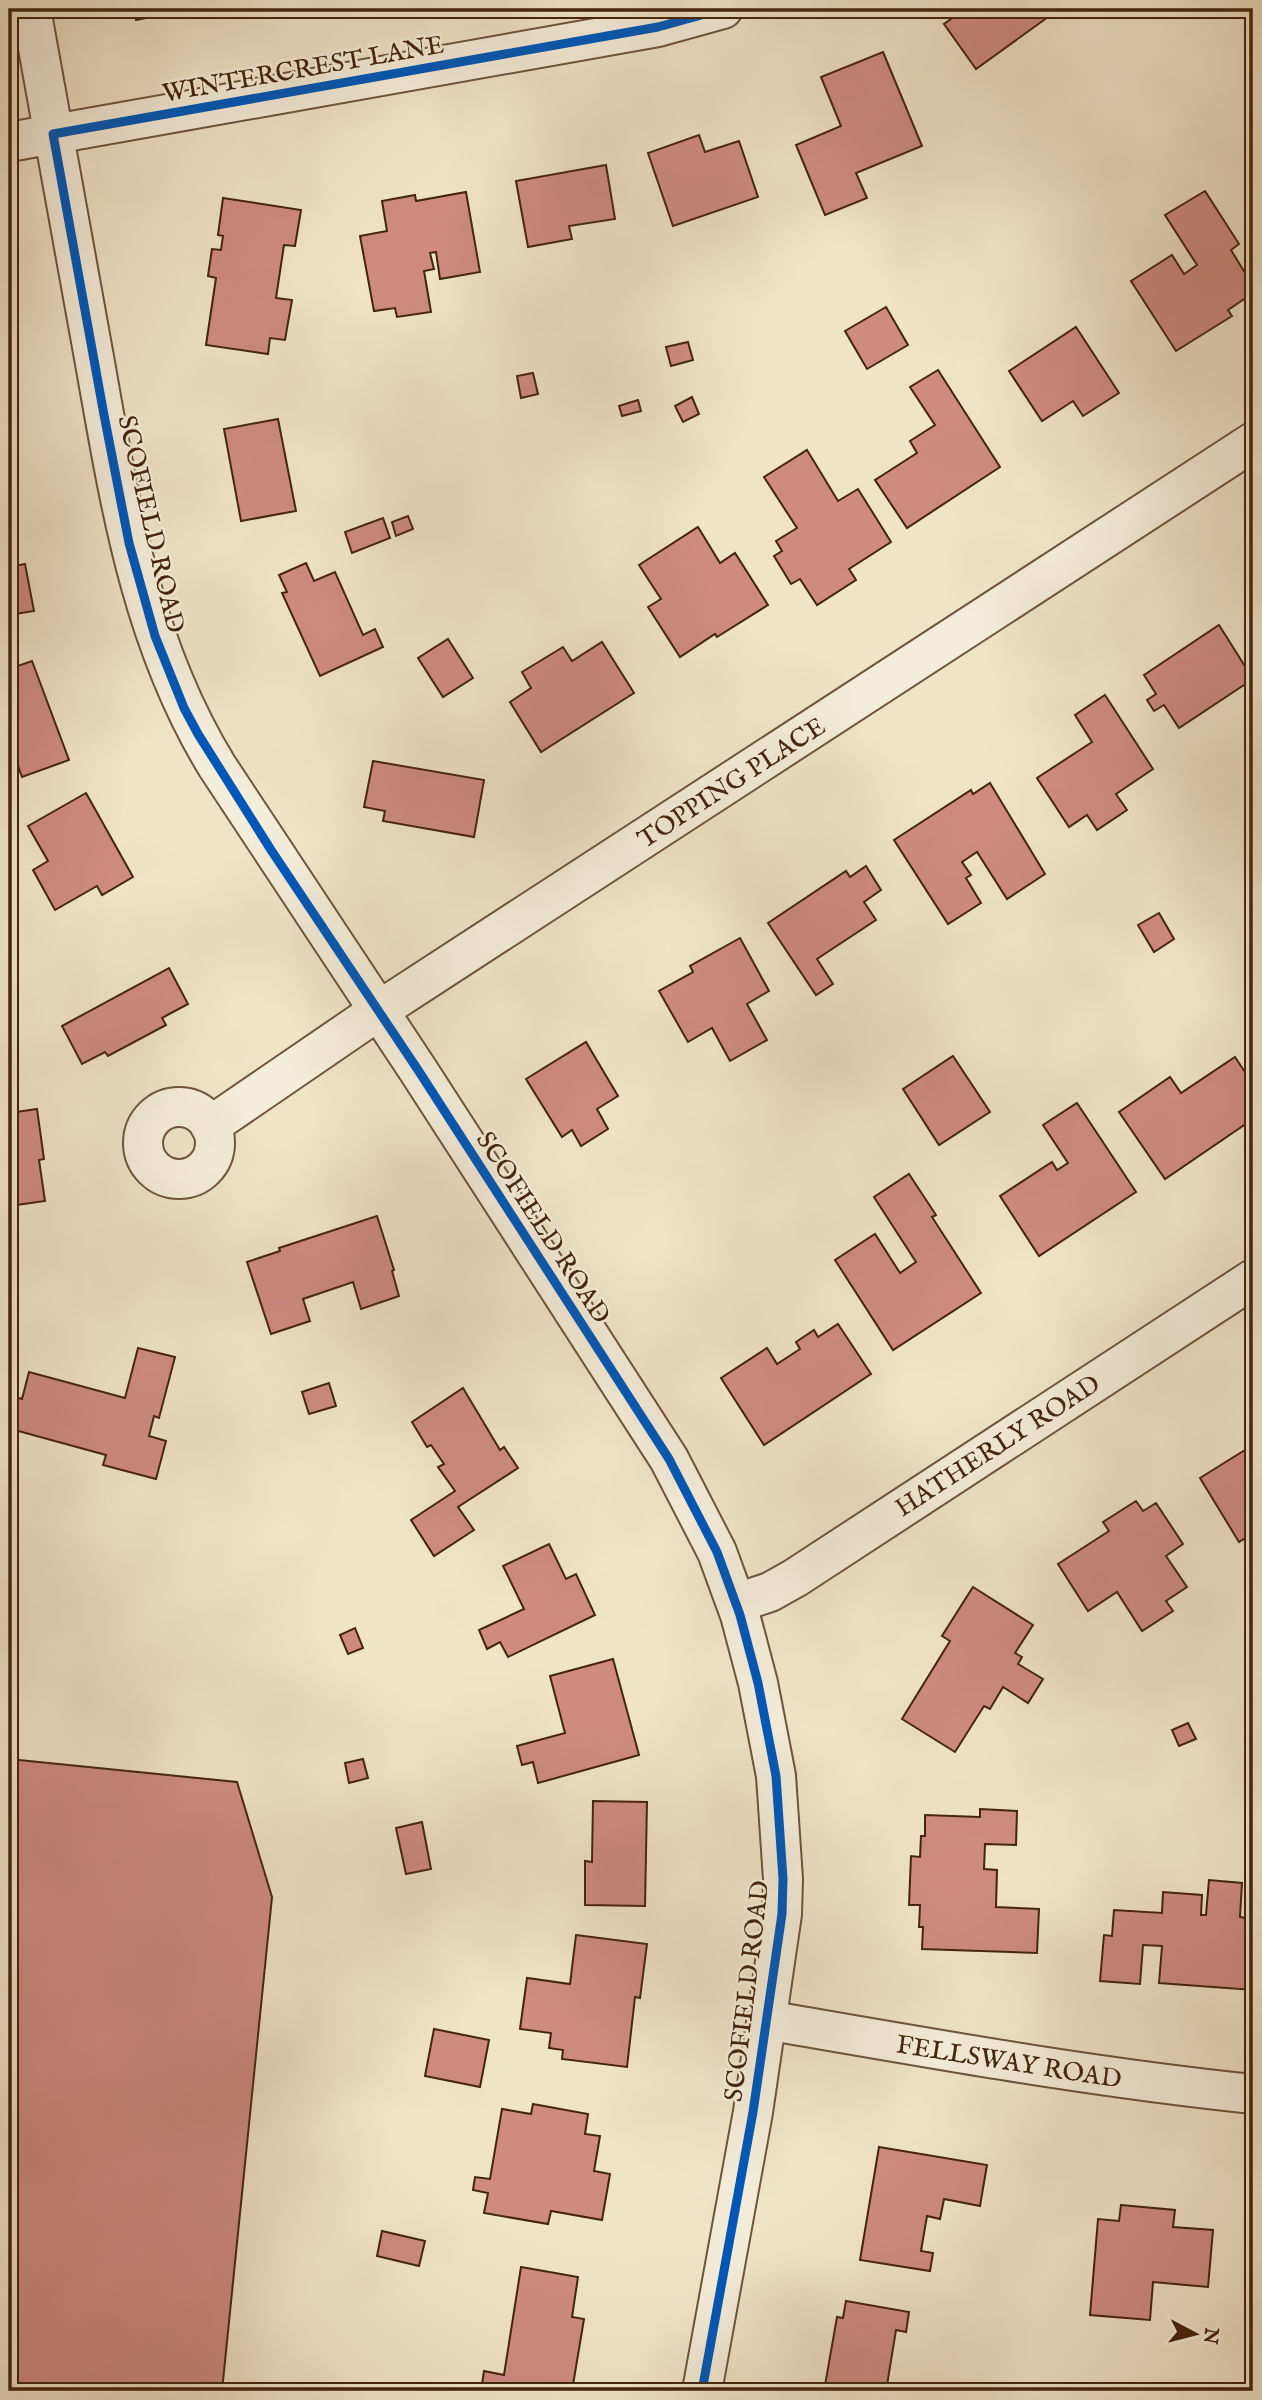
<svg xmlns="http://www.w3.org/2000/svg" width="1262" height="2400" font-family="'IM FELL English',serif">
  <rect width="100%" height="100%" fill="#f0e4c8"/>
  <filter id="stains"><feTurbulence type="fractalNoise" baseFrequency=".00286" numOctaves="4"/><feColorMatrix values="0 0 0 0 .2 0 0 0 0 .09 0 0 0 0 .02 0 0 0 .5 -.17"/></filter>
  <radialGradient id="worn" r=".72"><stop offset=".6" stop-color="#630" stop-opacity="0"/><stop offset="1" stop-color="#630" stop-opacity=".3"/></radialGradient>
  <g fill="#cf8b82" stroke="#43240c" stroke-width="2">
    <polygon points="134,9 189,9 136,20"/>
    <polygon points="965,9 1053,9 1055,12 976,69 944,24"/>
    <polygon points="883,52 922,146 856,173 867,198 825,215 796,145 841,126 821,77"/>
    <polygon points="699,135 705,152 739,141 758,197 673,226 648,153"/>
    <polygon points="606,165 615,219 569,226 572,239 528,247 516,181"/>
    <polygon points="1205,191 1239,244 1231,250 1253,286 1253,293 1228,310 1232,316 1176,351 1131,281 1172,255 1184,274 1197,265 1165,215"/>
    <polygon points="466,192 480,272 440,279 436,252 430,253 434,269 424,271 431,312 397,317 395,308 374,311 360,236 387,231 382,201 415,195 416,201"/>
    <polygon points="223,198 301,210 295,246 284,245 276,298 292,300 285,340 270,338 268,354 206,345 216,278 208,276 212,249 221,250 223,236 218,235"/>
    <polygon points="886,307 908,345 867,369 845,331"/>
    <polygon points="1076,327 1119,393 1083,416 1073,401 1042,421 1009,371"/>
    <polygon points="688,342 693,360 671,366 666,347"/>
    <polygon points="938,370 1000,467 907,528 875,480 917,453 910,441 935,425 910,387"/>
    <polygon points="533,373 538,394 521,398 517,376"/>
    <polygon points="692,397 699,414 683,422 675,406"/>
    <polygon points="638,400 641,411 622,416 619,406"/>
    <polygon points="278,419 296,511 241,521 224,429"/>
    <polygon points="807,450 838,501 858,489 891,542 849,569 856,580 817,605 800,579 791,584 774,556 782,551 776,541 797,528 764,477"/>
    <polygon points="408,516 413,529 396,536 392,522"/>
    <polygon points="383,518 390,538 352,553 345,532"/>
    <polygon points="698,527 720,563 735,553 768,605 717,637 715,634 680,657 648,607 661,599 639,565"/>
    <polygon points="306,563 314,581 335,572 363,635 375,629 383,647 320,676 282,593 287,592 279,575"/>
    <polygon points="25,564 34,611 9,615 9,567"/>
    <polygon points="1219,625 1253,679 1179,728 1164,705 1154,711 1147,700 1156,694 1144,675"/>
    <polygon points="448,639 473,678 443,697 418,658"/>
    <polygon points="602,642 634,693 541,752 510,702 531,688 522,672 563,647 572,661"/>
    <polygon points="32,661 69,760 22,777 9,740 9,669"/>
    <polygon points="1105,695 1153,769 1116,794 1127,810 1097,830 1087,815 1069,827 1037,778 1092,742 1075,715"/>
    <polygon points="373,761 484,780 474,837 383,821 385,811 364,807"/>
    <polygon points="990,783 1045,874 1007,899 977,852 962,862 971,875 966,878 981,903 948,924 894,840 971,790 973,794"/>
    <polygon points="86,793 133,877 102,895 97,886 55,910 33,870 48,861 28,826"/>
    <polygon points="866,866 881,890 864,902 876,920 817,959 833,984 816,995 768,923 846,871 850,877"/>
    <polygon points="1159,913 1174,939 1154,952 1138,925"/>
    <polygon points="740,938 769,991 747,1004 767,1040 730,1061 712,1028 688,1042 659,991 693,972 690,966"/>
    <polygon points="169,968 188,1004 162,1018 166,1025 108,1056 105,1052 82,1064 62,1026"/>
    <polygon points="586,1042 618,1096 597,1109 608,1129 581,1146 572,1130 562,1137 526,1079"/>
    <polygon points="953,1056 990,1112 939,1145 903,1089"/>
    <polygon points="1235,1057 1253,1084 1253,1119 1165,1179 1119,1112 1170,1077 1181,1093"/>
    <polygon points="1077,1103 1136,1192 1039,1256 1000,1196 1052,1162 1057,1170 1068,1163 1043,1125"/>
    <polygon points="37,1109 44,1159 39,1160 45,1201 9,1206 9,1113"/>
    <polygon points="909,1174 936,1215 932,1217 981,1293 893,1350 835,1260 875,1234 900,1273 916,1262 874,1197"/>
    <polygon points="377,1216 394,1270 392,1271 399,1296 361,1309 353,1282 303,1299 310,1321 271,1334 247,1262 280,1251 279,1248"/>
    <polygon points="838,1324 871,1374 764,1445 721,1378 767,1348 777,1364 800,1349 796,1342 814,1330 818,1337"/>
    <polygon points="138,1348 175,1357 159,1418 154,1416 149,1436 166,1441 156,1479 103,1465 106,1455 11,1429 13,1422 9,1421 9,1395 22,1399 29,1372 125,1398"/>
    <polygon points="329,1383 336,1406 309,1414 302,1392"/>
    <polygon points="463,1388 500,1450 504,1447 518,1468 458,1507 474,1530 434,1556 411,1520 455,1491 438,1467 444,1464 431,1445 427,1447 412,1422"/>
    <polygon points="1253,1445 1253,1533 1239,1542 1200,1478"/>
    <polygon points="1136,1501 1143,1511 1156,1503 1183,1544 1166,1556 1187,1587 1166,1601 1173,1611 1142,1631 1117,1592 1088,1611 1058,1564 1109,1531 1103,1522"/>
    <polygon points="549,1544 566,1579 576,1574 595,1615 508,1657 500,1642 487,1649 479,1630 524,1609 503,1566"/>
    <polygon points="973,1587 1033,1625 1015,1653 1022,1657 1018,1664 1043,1679 1028,1703 1003,1687 990,1709 984,1706 955,1752 902,1719 950,1641 942,1636"/>
    <polygon points="355,1628 363,1648 348,1654 340,1635"/>
    <polygon points="613,1659 639,1755 538,1783 533,1762 522,1765 517,1746 565,1733 550,1676"/>
    <polygon points="1188,1723 1196,1739 1179,1746 1172,1730"/>
    <polygon points="9,1759 237,1782 272,1897 222,2391 9,2391"/>
    <polygon points="363,1759 368,1778 349,1783 345,1763"/>
    <polygon points="593,1801 647,1802 645,1906 585,1905 585,1861 592,1862"/>
    <polygon points="980,1809 1017,1811 1016,1845 985,1844 984,1869 997,1870 996,1907 1039,1909 1037,1953 922,1949 923,1927 919,1927 920,1905 909,1905 911,1856 920,1857 921,1836 925,1836 925,1815 980,1817"/>
    <polygon points="422,1822 431,1869 406,1874 396,1828"/>
    <polygon points="1249,1879 1253,1880 1253,1990 1159,1983 1162,1946 1143,1945 1140,1984 1100,1981 1104,1935 1112,1936 1114,1910 1162,1913 1163,1892 1202,1895 1201,1915 1206,1915 1209,1880 1242,1883 1240,1917 1246,1918"/>
    <polygon points="576,1935 647,1944 640,1998 635,1997 627,2067 562,2059 563,2050 549,2048 551,2033 520,2029 527,1978 570,1984"/>
    <polygon points="434,2029 489,2040 480,2087 425,2076"/>
    <polygon points="533,2104 588,2114 585,2134 600,2136 594,2171 610,2174 602,2220 551,2211 548,2224 484,2213 488,2193 473,2190 475,2177 490,2179 502,2109 531,2114"/>
    <polygon points="879,2147 987,2165 980,2206 944,2199 940,2219 927,2216 921,2251 933,2253 930,2271 860,2260"/>
    <polygon points="1121,2205 1175,2210 1173,2227 1213,2230 1208,2287 1153,2282 1150,2320 1090,2315 1098,2219 1119,2221"/>
    <polygon points="382,2231 425,2241 419,2266 377,2256"/>
    <polygon points="521,2267 578,2277 572,2317 584,2319 572,2391 527,2385 526,2391 481,2391 484,2371 504,2375"/>
    <polygon points="846,2301 909,2312 906,2332 896,2330 887,2385 905,2387 905,2391 824,2391 837,2317 843,2318"/>
  </g>
  <g fill="none" stroke-linecap="round" stroke-linejoin="round">
    <g stroke="#6e543b" stroke-width="42">
      <g id="minor">
        <path d="M31,9C53,127 73,245 95,363C120,504 141,642 217,766L418,1070L669,1459L717,1552L740,1615L758,1683L776,1776L783,1879L782,1914L753,2112L702,2391"/>
        <polyline points="9,142 658,27 723,9"/>
        <circle cx="179" cy="1143" r="36"/>
        <polyline points="210,1126 378,1011 1253,442"/>
        <polyline points="737,1603 770,1592 795,1578 1253,1279"/>
        <path d="M766,2020C929,2048 1089,2077 1253,2094"/>
      </g>
    </g>
    <use href="#minor" stroke="#f5eddb" stroke-width="38"/>
    <g stroke="#f5eddb" stroke-width="13">
      <polyline id="cycleway" points="702,2391 753,2112 782,1914 783,1879 776,1776 758,1683 740,1615 717,1552 669,1459 418,1070 271,850 198,734 184,708 155,636 129,543 104,415 53,134 658,27 723,9"/>
    </g>
    <use href="#cycleway" stroke="#0057b8" stroke-width="9"/>
  </g>
  <g text-anchor="middle" stroke-width="5" stroke-linejoin="round" paint-order="stroke">
    <g font-size="26" fill="#43240c" stroke="#f5eddb">
      <text transform="translate(303 68) rotate(-10)" y="9">WINTERCREST LANE</text>
      <text transform="translate(152 524) rotate(77)" y="9">SCOFIELD ROAD</text>
      <text transform="translate(731 782) rotate(-33)" y="9">TOPPING PLACE</text>
      <text transform="translate(544 1227) rotate(57)" y="9">SCOFIELD ROAD</text>
      <text transform="translate(997 1445) rotate(-33)" y="9">HATHERLY ROAD</text>
      <text transform="translate(746 1991) rotate(-83)" y="9">SCOFIELD ROAD</text>
      <text transform="translate(1009 2061) rotate(9)" y="9">FELLSWAY ROAD</text>
    </g>
  </g>
  <rect width="1262" height="2400" fill="none" stroke="#f0e4c8" stroke-width="35"/>
  <rect x="10" y="10" width="1241" height="2379" fill="none" stroke="#43240c" stroke-width="3.5"/>
  <rect x="18" y="18" width="1227" height="2365" fill="none" stroke="#43240c" stroke-width="2"/>
  <g transform="translate(1195 2334) rotate(97)" stroke="#f5eddb" stroke-width="5" paint-order="stroke">
  <path d="M0-5L12 26L0 18L-12 26Z" fill="#43240c"/>
  <text y="-10" font-size="19" font-weight="bold" text-anchor="middle" fill="#43240c">N</text>
  </g>
  <rect width="100%" height="100%" filter="url(#stains)"/>
  <rect width="100%" height="100%" fill="url(#worn)"/>
</svg>
